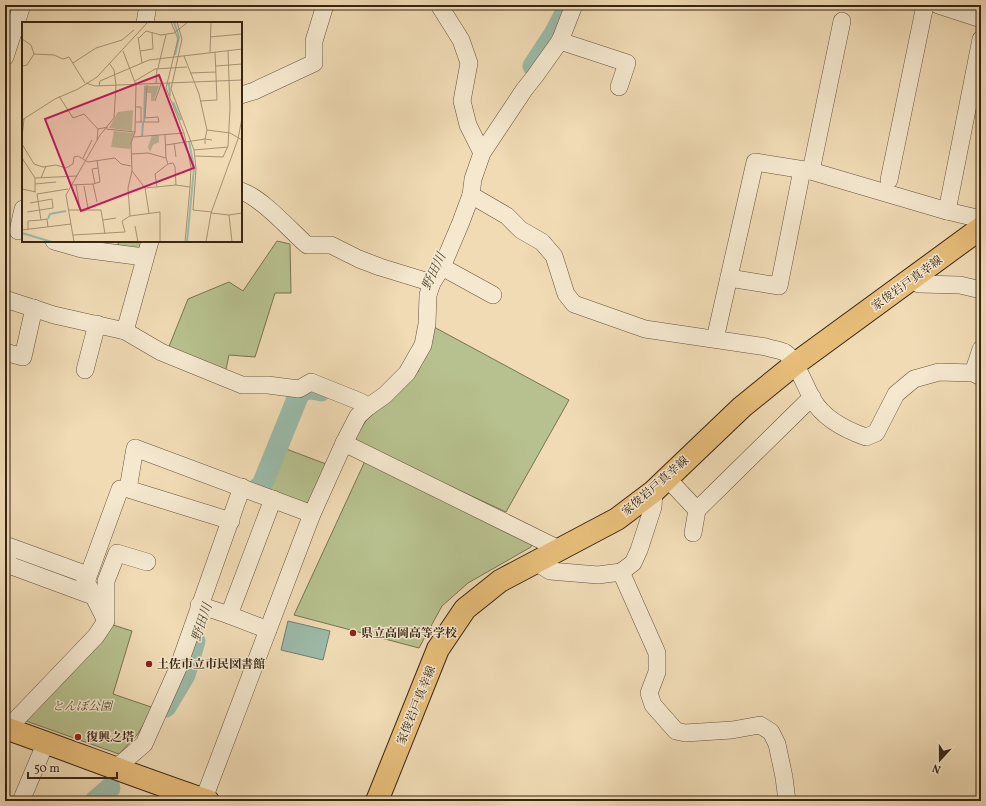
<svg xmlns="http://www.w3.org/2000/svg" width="986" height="806" font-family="Vollkorn,'Noto Serif JP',serif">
  <rect width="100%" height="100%" fill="#f0dbb5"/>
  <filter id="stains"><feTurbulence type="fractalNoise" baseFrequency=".005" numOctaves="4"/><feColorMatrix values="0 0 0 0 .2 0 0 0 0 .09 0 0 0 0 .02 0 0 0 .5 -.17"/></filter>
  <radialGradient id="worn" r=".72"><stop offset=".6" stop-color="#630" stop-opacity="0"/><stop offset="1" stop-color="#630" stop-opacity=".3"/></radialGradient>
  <g fill="#b7c18f" stroke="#787351">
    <polygon points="119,241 147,241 143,253 117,248"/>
    <polygon points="277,241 290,244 291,293 275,293 255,357 229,355 225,374 168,349 188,299 229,282 243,291"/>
    <polygon points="434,327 569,400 506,512 353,441 369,416 418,372"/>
    <polygon points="281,447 326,464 311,500 304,505 263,489"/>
    <polygon points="365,461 532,541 531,547 468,583 442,606 419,648 294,615"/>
    <polygon points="110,624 132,631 113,694 154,708 137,735 119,754 26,721"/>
  </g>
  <polygon fill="#9bbba9" stroke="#737f6d" points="288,621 330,631 323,660 281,650"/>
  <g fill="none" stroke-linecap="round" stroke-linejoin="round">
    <g stroke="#9bbba9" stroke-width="21">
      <polyline points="533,66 554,34 566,11"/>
      <path d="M259,487L262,485L299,394C307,388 311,388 321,391"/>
      <polyline points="166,707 185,675 195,641"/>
      <polyline points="95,801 110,788"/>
    </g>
    <g stroke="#66523c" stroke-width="18">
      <g id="minor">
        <polyline points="439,5 461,40 469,63 462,101 468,125 482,153"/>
        <polyline points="938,5 981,19"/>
        <polyline points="842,21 811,171 947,211 981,219"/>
        <polyline points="145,23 148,5"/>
        <polyline points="560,41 627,63 619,87"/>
        <polyline points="5,57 22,5"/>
        <polyline points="241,95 254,91 314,63 314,41 325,5"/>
        <polyline points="889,180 925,5"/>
        <path d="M241,191C262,198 289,229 307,245H331L359,259L380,267L432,283"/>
        <path d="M471,195L507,216L521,230L542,242L554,256L566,294L574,304L645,329L766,347C772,349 779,350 784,352C797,360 805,387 813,400C824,419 846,430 866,437L876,433L896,394L914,379L939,372L973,373L981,377"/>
        <polyline points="947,211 981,39"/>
        <polyline points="18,231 23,209"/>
        <polyline points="54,241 82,249 144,257"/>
        <polyline points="442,267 493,295"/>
        <polyline points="729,278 779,286 802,170"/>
        <polyline points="911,280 919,284 960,285 981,290"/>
        <polyline points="5,299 54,315 125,331 161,352 242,385 268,385 299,389 311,382 361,402 368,407"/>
        <polyline points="125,331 150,241"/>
        <polyline points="715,339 755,162 811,171"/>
        <polyline points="5,352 23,357 34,308"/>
        <polyline points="85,370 97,324"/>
        <polyline points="973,373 981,349"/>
        <polyline points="344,443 559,549"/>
        <polyline points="667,478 697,510 693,533"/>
        <polyline points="697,510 812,397"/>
        <polyline points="231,521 128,489 135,448 312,514"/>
        <polyline points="5,545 82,573 105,619"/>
        <polyline points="5,545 9,565 93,596"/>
        <polyline points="536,562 550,571 598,575 621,572 633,563 639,550 653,507 654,491"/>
        <polyline points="621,572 657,653 657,672 649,693 653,705 676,731 685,733 732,730 760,725 771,732 777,744 784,777 787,801"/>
        <polyline points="86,582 120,489"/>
        <polyline points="199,605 229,615"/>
        <polyline points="268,630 229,615 273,499"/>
        <polyline points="7,729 96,636 106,621 106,581 117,553 147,562"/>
        <polyline points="116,768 144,744 178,668 242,487"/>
        <polyline points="21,801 46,742"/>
        <polyline points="203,801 312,514 344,443 358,416 368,407 385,395 407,373 423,345 427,324 428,295 432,283 442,267 461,222 471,195 473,179 482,153 524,90 535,76 560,41 574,5"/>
      </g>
    </g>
    <g stroke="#382513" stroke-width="24">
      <g id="major">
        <path d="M5,728C73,752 140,778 208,801"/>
        <polyline points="377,801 438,649 465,609 500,581 617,519 654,491 742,407 795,364 981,228"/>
      </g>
    </g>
    <use href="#minor" stroke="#f5e8cf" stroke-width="17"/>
    <use href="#major" stroke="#e8be7a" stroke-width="22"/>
  </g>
  <g fill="#8f2418" stroke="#f5e8cf" stroke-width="1.5">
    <circle cx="353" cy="633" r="4"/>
    <circle cx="149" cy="664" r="4"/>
    <circle cx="78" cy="737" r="4"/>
  </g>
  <g text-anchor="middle" stroke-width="3" stroke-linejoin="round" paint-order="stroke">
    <g font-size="12" fill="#382513" stroke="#f5e8cf">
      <text transform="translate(907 283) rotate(-36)" y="4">家俊岩戸真幸線</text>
      <text transform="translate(655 486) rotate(-41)" y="4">家俊岩戸真幸線</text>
      <text transform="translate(416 705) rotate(-68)" y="4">家俊岩戸真幸線</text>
    </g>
    <g font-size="12" font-weight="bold" fill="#382513" stroke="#f5e8cf" text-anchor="start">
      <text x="361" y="637">県立高岡高等学校</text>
      <text x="157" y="668">土佐市立市民図書館</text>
      <text x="86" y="741">復興之塔</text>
    </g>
    <g font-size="12" font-style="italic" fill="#584c32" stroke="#f5e8cf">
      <text x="82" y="710">とんぼ公園</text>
    </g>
    <g font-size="13" font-style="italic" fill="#514a38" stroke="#f5e8cf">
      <text transform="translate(433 271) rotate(-65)" y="5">野田川</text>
      <text transform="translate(201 622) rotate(-72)" y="5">野田川</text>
    </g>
  </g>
  <g transform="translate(22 22)">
    <rect width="220" height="220" fill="#f0dbb5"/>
    <path d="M125,64H137L132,79H129V71H123ZM111,88L110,109L87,106L96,90ZM92,109L112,111L108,127L89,125ZM130,113H137V120L131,123L128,130L126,125Z" fill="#b7c18f"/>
    <path fill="none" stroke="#9bbba9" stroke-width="2" d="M152,0L157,15L153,33M147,61L148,74M151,80L159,98M122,100L123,64M120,114L121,101M26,197L28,192L44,189M0,211L30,220M165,220L172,146L167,119"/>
    <path fill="none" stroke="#a69274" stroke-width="1" d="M149,0L156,17L144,66L162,111L169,145L168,165L154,163M155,0L160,17L149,67L172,128L174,147L171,188L190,190M116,15L120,41M188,15L220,12M117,16L124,9L139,13L152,11L166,0M0,17L9,23L12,32M101,29L114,63L113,110L109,121L110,149L106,166L108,194M118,29L131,27L130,10M188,31L189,0M51,41L74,26L100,18L112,8M87,41L92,48L94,63M0,44L5,43L12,32L32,33L41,37L47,35L63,61M194,44L220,42M136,46L144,13M168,51L194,50M113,59L133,47L165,45M64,61L73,64L97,63L220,58M134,62L135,46M77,64L78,59L127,38L220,27M37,74L51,96L62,92L76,107M133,79L139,62M178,79L195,78L193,30M114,85H119V100M123,96L125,63M0,98L33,77L56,67L75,55L126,0M114,100H137L136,95L123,96M84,107L113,110M185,108L208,111L220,118M112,115L162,111M0,116L2,97M75,118L76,107L86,105M152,121L154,135M0,122L12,142L21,145L34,143L44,146L51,142L52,135L56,134L66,140L93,136L99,142L109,144M183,122V117L190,118M144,123L183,117L185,108L177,72L162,34M172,128L206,125M110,132L126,131L144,136M173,134L201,135L206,124L208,86L206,29M0,136L13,156M61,136L70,118M110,149L123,166L127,191M19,156L24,144M13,162L34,160M71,162L78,160L75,138M73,162L70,147L76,146M49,163L71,162L75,180M54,163L58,187M62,164L66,186M135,165L133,152L146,142M123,166L154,163L153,145L151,141L146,142L144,136L143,113M0,167L14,170M13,170V156L55,154M15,172L46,167M15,172L19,198M46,188H79L83,212M5,190L31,186L30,177L8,181M189,191L207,193L220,191M207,193L210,220M81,198L94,196M113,204L116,220M6,207V199L19,198L25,197L26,205M0,208L49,202M51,213L103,210L100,199L108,194L138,190V220M52,220L44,173L78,113L92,96L94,63M163,220L168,165M184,220L189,191L216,117L220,96"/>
    <path fill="#c2185b" fill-opacity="0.15" stroke="#c2185b" stroke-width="2" d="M137,53L172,146L59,189L23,97Z"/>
    <rect width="220" height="220" fill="none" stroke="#382513" stroke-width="2"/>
  </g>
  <rect width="986" height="806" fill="none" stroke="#f0dbb5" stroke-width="20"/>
  <rect x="6" y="6" width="974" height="794" fill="none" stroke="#382513" stroke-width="2"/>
  <rect x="10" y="10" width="966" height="786" fill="none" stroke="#382513"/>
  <g transform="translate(940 760) rotate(201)" stroke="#f5e8cf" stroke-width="3" paint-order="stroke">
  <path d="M0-3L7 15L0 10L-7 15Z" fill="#382513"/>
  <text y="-6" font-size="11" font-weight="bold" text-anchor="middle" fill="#382513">N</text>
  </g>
  <path d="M28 772v6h89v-6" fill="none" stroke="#382513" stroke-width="2"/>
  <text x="34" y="772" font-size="12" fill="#382513" stroke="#f5e8cf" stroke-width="3" paint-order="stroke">50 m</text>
  <rect width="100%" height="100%" filter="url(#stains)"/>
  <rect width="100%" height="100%" fill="url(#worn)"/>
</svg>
